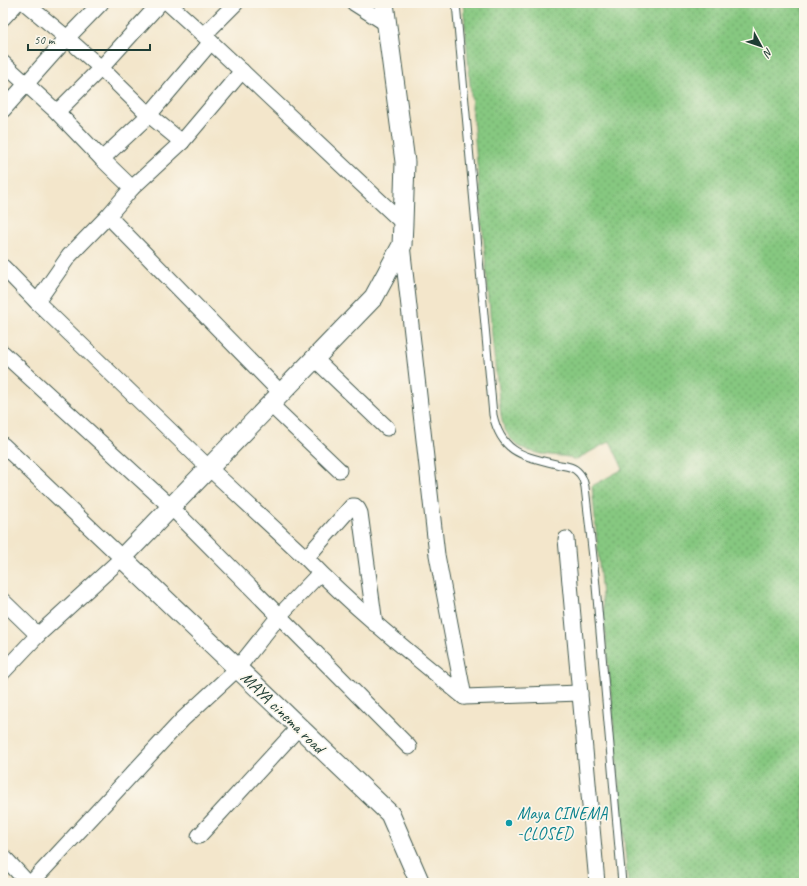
<svg xmlns="http://www.w3.org/2000/svg" width="807" height="886" font-family="Caveat,sans-serif">
  <defs>
    <pattern id="grass-dots" width="8" height="8" patternUnits="userSpaceOnUse"><rect width="8" height="8" fill="#86c880"/><path d="M2 2h.1M6 6h.1" fill="none" stroke="#6da46a" stroke-width="1.8" stroke-linecap="round"/></pattern>
  </defs>
  <rect width="100%" height="100%" fill="#fbf7ec"/>
  <filter id="ink" filterUnits="userSpaceOnUse"><feTurbulence type="fractalNoise" baseFrequency=".025" numOctaves="2"/><feDisplacementMap in="SourceGraphic" scale="8" xChannelSelector="R" yChannelSelector="G"/><feConvolveMatrix kernelMatrix="1 2 1 2 8 2 1 2 1" color-interpolation-filters="sRGB"/></filter>
  <filter id="wash" filterUnits="userSpaceOnUse"><feTurbulence type="fractalNoise" baseFrequency=".012" numOctaves="4" result="noise"/><feDisplacementMap in="SourceGraphic" scale="16" xChannelSelector="R" yChannelSelector="G"/><feGaussianBlur stdDeviation="0.9" result="paint"/><feColorMatrix in="noise" values="0 0 0 0 0 0 0 0 0 0 0 0 0 0 0 0 0 1.4 0 .05"/><feComposite in="paint" operator="in"/></filter>
  <g filter="url(#wash)">
    <rect width="100%" height="100%" fill="#f3e6cb"/>
    <polygon fill="url(#grass-dots)" stroke="#52825a" points="463,3 804,3 804,883 628,883 592,486 623,469 610,441 575,460 569,457 542,454 529,451 518,446 510,438 504,428 501,415 493,347"/>
  </g>
  <g filter="url(#ink)">
    <g fill="none" stroke-linecap="round" stroke-linejoin="round">
      <g stroke="#3f564b" stroke-width="9">
        <path id="service" d="M456,3L493,415C502,455 525,456 560,465C567,466 574,467 579,473C583,477 584,482 585,487L595,575L622,883"/>
      </g>
      <g stroke="#3f564b" stroke-width="17">
        <g id="minor">
          <polyline points="25,3 67,38 101,68 149,115 182,142"/>
          <polyline points="168,3 211,42 403,223"/>
          <polyline points="354,3 387,24"/>
          <polyline points="3,18 17,3"/>
          <polyline points="204,35 236,3"/>
          <polyline points="3,63 57,112 102,159 132,188"/>
          <path d="M242,71L182,142L132,188L108,216L69,256L37,302L209,468L306,558C355,609 409,652 464,697L580,693"/>
          <polyline points="3,110 67,38 101,3"/>
          <polyline points="57,112 101,68 160,3"/>
          <polyline points="102,159 149,115 211,42"/>
          <polyline points="108,216 281,393"/>
          <polyline points="402,245 437,555 464,697"/>
          <polyline points="3,267 37,302"/>
          <polyline points="3,353 171,507 409,747"/>
          <polyline points="315,359 387,428"/>
          <polyline points="270,404 339,470"/>
          <polyline points="3,445 122,558 38,635 3,601"/>
          <polyline points="566,539 597,883"/>
          <polyline points="306,558 352,506 355,506 358,509 360,513 375,624"/>
          <polyline points="3,672 38,635"/>
          <polyline points="199,836 299,727"/>
          <polyline points="3,856 28,883"/>
          <polyline points="31,883 183,719 237,669 279,616 320,573"/>
        </g>
      </g>
      <g stroke="#3f564b" stroke-width="21">
        <polyline id="tertiary" points="384,3 405,162 403,223 402,245 374,297 122,558 390,814 420,883"/>
      </g>
      <use href="#service" stroke="#fff" stroke-width="7"/>
      <use href="#minor" stroke="#fff" stroke-width="15"/>
      <use href="#tertiary" stroke="#fff" stroke-width="19"/>
    </g>
  </g>
  <circle fill="#0f9aa8" stroke="#fbf7ec" stroke-width="1.5" cx="509" cy="823" r="4"/>
  <g text-anchor="middle" stroke-width="3.5" stroke-linejoin="round" paint-order="stroke">
    <g font-size="17" fill="#1f3d34" stroke="#fbf7ec">
      <text transform="translate(283 712) rotate(44)" y="6">MAYA cinema road</text>
    </g>
    <g font-size="17" fill="#0d838f" stroke="#fbf7ec" text-anchor="start">
      <text x="517" y="819">Maya CINEMA<tspan x="517" dy="20">-CLOSED</tspan></text>
    </g>
  </g>
  <rect width="807" height="886" fill="none" stroke="#fbf7ec" stroke-width="16"/>
  <g transform="translate(761 46) rotate(130)" stroke="#fbf7ec" stroke-width="3" paint-order="stroke">
  <path d="M0-3L7 15L0 10L-7 15Z" fill="#1f3d34"/>
  <text y="-6" font-size="11" font-weight="bold" text-anchor="middle" fill="#1f3d34">N</text>
  </g>
  <path d="M28 44v6h122v-6" fill="none" stroke="#1f3d34" stroke-width="2"/>
  <text x="34" y="44" font-size="12" fill="#1f3d34" stroke="#fbf7ec" stroke-width="3" paint-order="stroke">50 m</text>
</svg>
